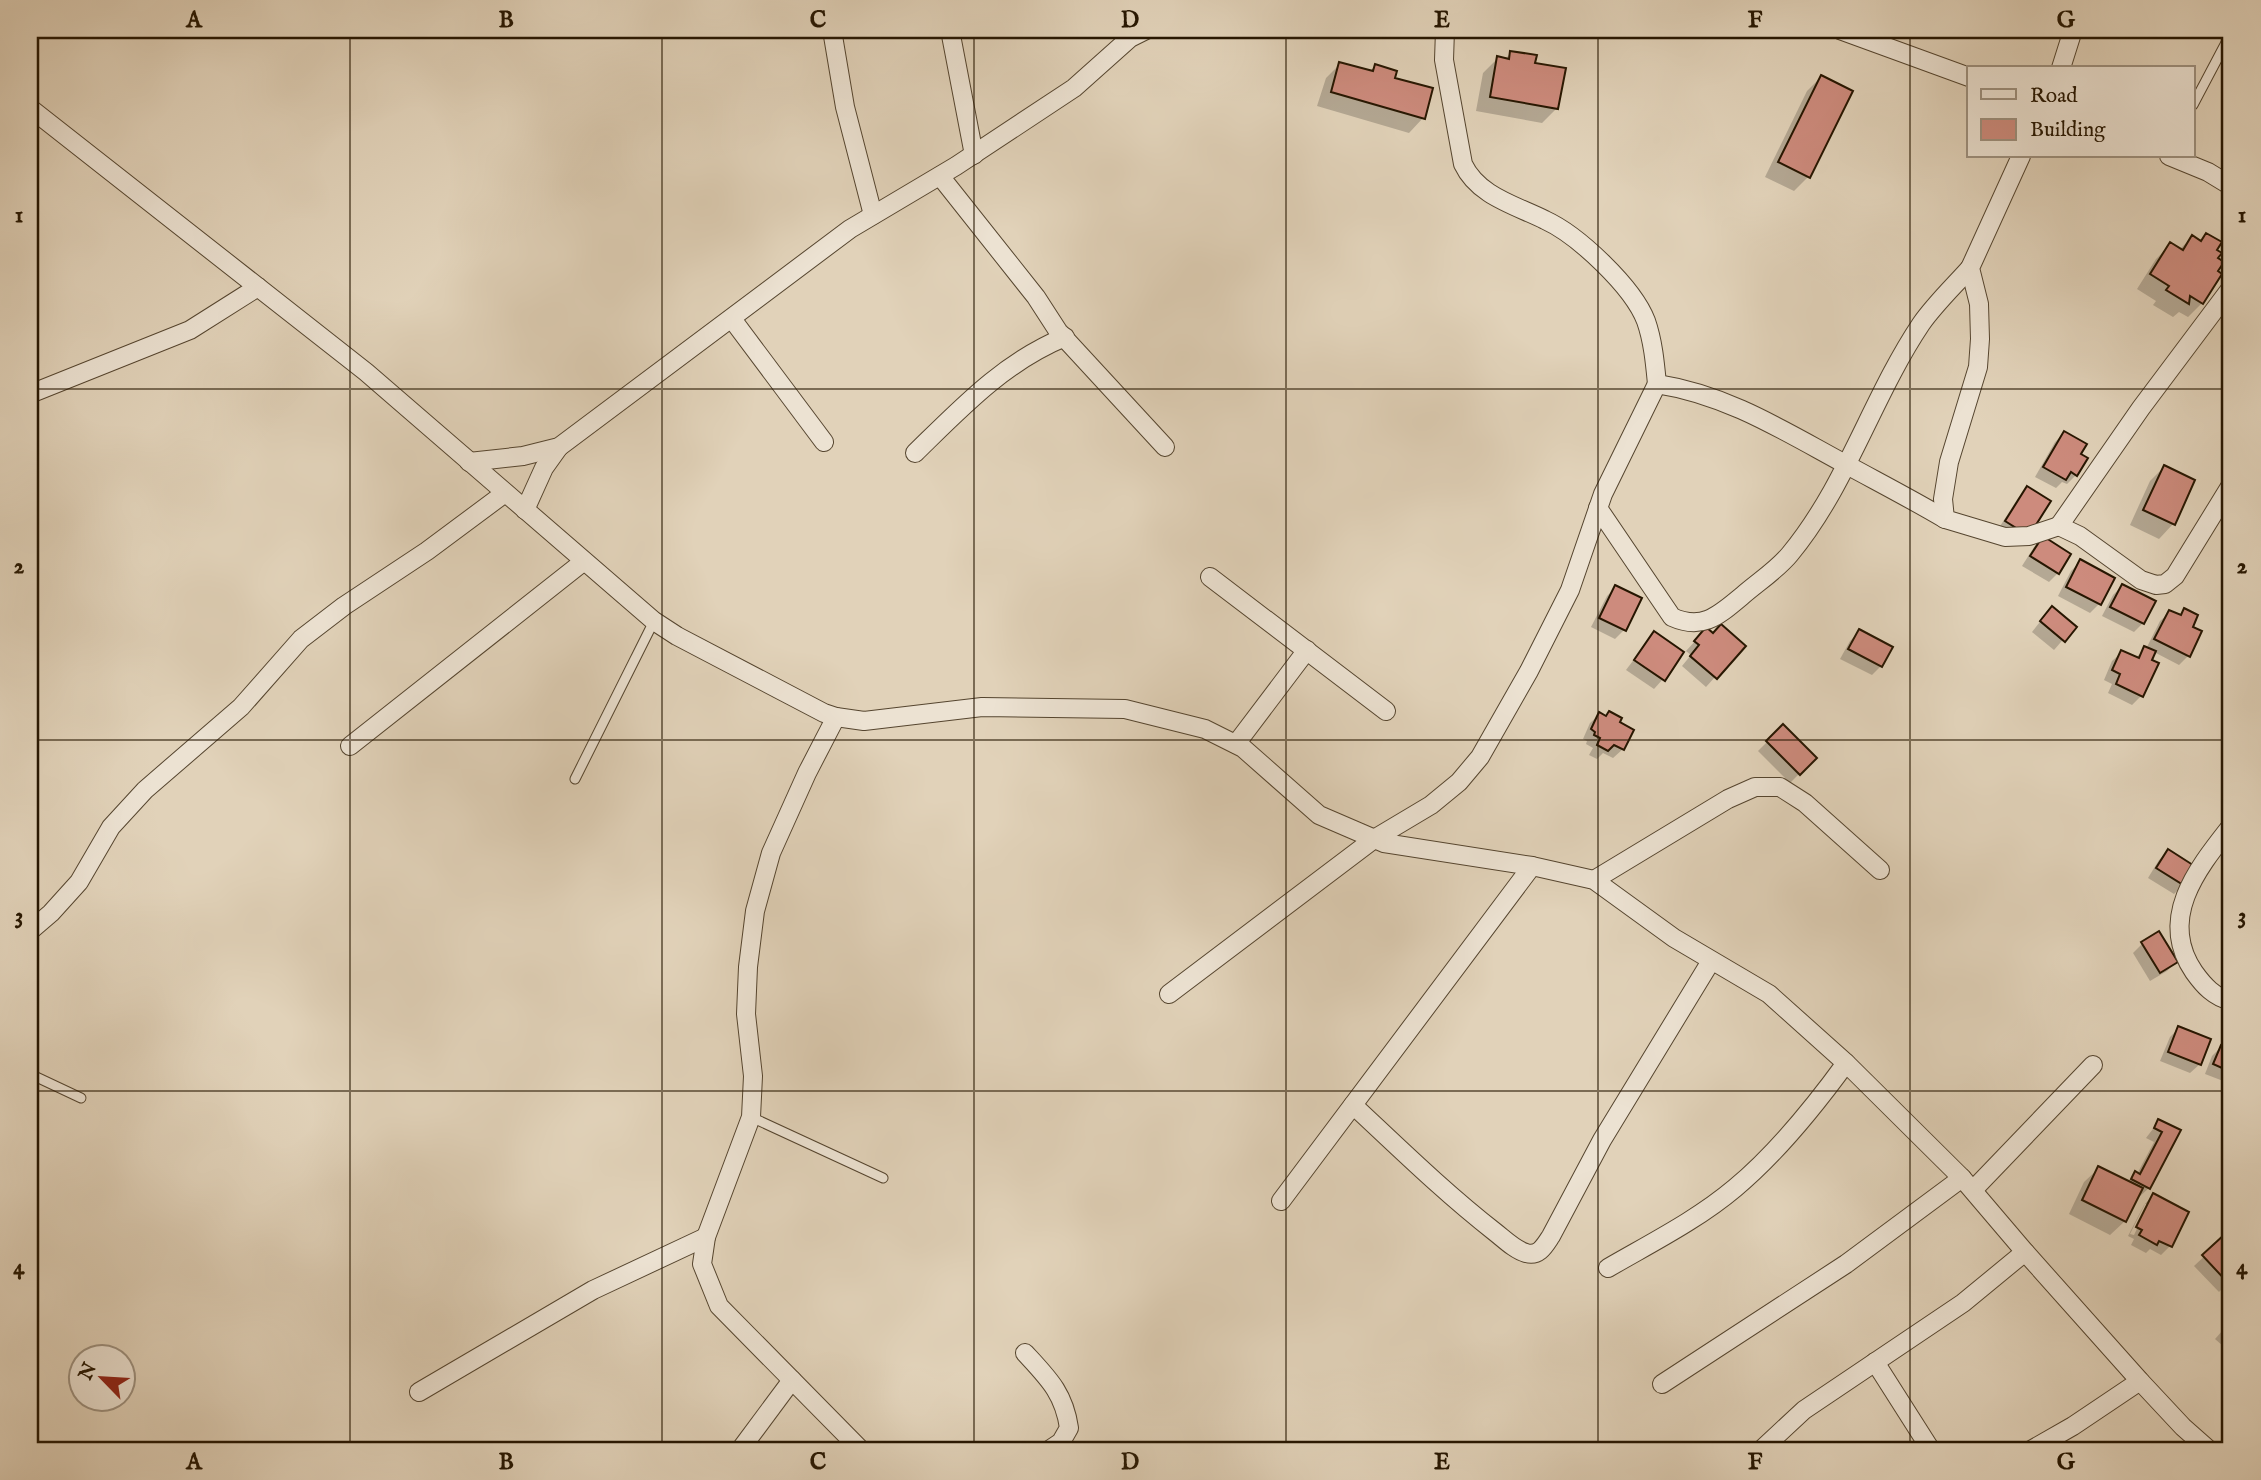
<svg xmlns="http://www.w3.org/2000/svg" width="2261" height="1480" font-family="'IM FELL English',serif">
  <rect width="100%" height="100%" fill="#e1d2b9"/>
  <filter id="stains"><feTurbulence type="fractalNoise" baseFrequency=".00286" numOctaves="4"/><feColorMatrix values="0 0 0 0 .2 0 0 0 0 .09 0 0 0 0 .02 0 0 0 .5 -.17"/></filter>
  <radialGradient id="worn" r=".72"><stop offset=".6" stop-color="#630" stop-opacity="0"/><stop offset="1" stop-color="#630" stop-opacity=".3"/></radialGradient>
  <g fill="#0003" fill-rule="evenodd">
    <polygon points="1511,53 1533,64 1557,108 1542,123 1476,111 1483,73 1498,58 1504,60"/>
    <polygon points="1340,64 1369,72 1375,66 1393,79 1423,118 1409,133 1317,106 1326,78"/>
    <polygon points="1821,77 1808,177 1794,191 1765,177 1807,91"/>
    <polygon points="2206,235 2215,250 2202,303 2188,317 2179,312 2173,317 2153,305 2156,301 2137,289 2156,259 2171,244 2179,250 2192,237 2199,242"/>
    <polygon points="2064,433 2076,475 2067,484 2062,482 2056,488 2035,477 2055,442"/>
    <polygon points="2164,467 2193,481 2173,524 2159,539 2130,525 2150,481"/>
    <polygon points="2027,488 2028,535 1997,531 2018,498"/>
    <polygon points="2043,538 2058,573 2049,582 2022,566 2034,547"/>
    <polygon points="2080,562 2099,604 2090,613 2058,596 2071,571"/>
    <polygon points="2122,586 2143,623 2134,632 2102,616 2113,595"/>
    <polygon points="1616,587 1624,630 1615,639 1591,627 1607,596"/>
    <polygon points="2185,610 2190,627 2188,656 2179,665 2154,652 2142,695 2132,705 2108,693 2112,684 2104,680 2112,661 2122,652 2135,658 2146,649 2160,621 2170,612 2179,616"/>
    <polygon points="2043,618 2074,627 2054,650 2032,632"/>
    <polygon points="1859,632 1881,666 1872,675 1840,659 1850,641"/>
    <polygon points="1654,633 1663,679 1654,689 1626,670"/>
    <polygon points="1712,635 1743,646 1706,687 1682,666 1691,655 1686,651 1697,639"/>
    <polygon points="1600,714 1618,723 1623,749 1613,758 1603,753 1597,759 1589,755 1593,748 1586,744 1587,741 1583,739 1590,723"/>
    <polygon points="1783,726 1815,758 1790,783 1758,751"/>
    <polygon points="2231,843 2231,855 2226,852"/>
    <polygon points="2168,851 2183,885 2174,894 2148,878 2159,860"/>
    <polygon points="2142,944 2176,962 2167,971 2150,981 2133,953"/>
    <polygon points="2179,1028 2200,1064 2190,1073 2160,1061 2170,1037"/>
    <polygon points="2221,1047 2231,1051 2231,1084 2205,1074 2212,1056"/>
    <polygon points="2159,1121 2179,1131 2149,1188 2139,1197 2137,1196 2125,1221 2110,1235 2069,1214 2084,1182 2099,1168 2127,1182 2137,1174 2154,1142 2146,1138"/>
    <path d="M2153,1195L2170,1246L2161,1255L2150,1249L2146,1253L2131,1245L2134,1239L2128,1236L2144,1205ZM2145,1204H2149L2134,1235L2130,1234Z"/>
    <polygon points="2225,1237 2231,1244 2231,1280 2219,1292 2194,1266"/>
    <polygon points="2231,1321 2231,1353 2215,1339"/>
  </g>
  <g fill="#cd8b7d" stroke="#261601" stroke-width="2">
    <polygon points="1510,51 1537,55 1535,63 1566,68 1558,109 1490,97 1497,56 1509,59"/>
    <polygon points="1339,62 1373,71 1375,64 1397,71 1395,78 1433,88 1425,119 1331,92"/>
    <polygon points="1821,75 1853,91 1810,178 1778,162"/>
    <polygon points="2206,233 2222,242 2217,250 2222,253 2218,258 2224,262 2218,271 2222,274 2203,304 2190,296 2189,304 2166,290 2169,286 2150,274 2170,242 2183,250 2192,235 2201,241"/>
    <polygon points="2064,431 2087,444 2081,454 2088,458 2077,476 2071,472 2066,480 2043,467"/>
    <polygon points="2164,465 2195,480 2175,525 2143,510"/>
    <polygon points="2027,486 2051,501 2029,536 2005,521"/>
    <polygon points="2043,536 2071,554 2059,574 2030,556"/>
    <polygon points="2080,559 2115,578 2101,605 2066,587"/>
    <polygon points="2122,584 2156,601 2144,624 2110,607"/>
    <polygon points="1615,585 1642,598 1626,631 1599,618"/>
    <polygon points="2052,606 2077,627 2065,642 2040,621"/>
    <polygon points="2184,608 2198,615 2193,627 2202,631 2190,657 2154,639 2169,610 2181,615"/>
    <polygon points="1721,624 1746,646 1717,679 1690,656 1699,645 1694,641 1706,627 1713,633"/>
    <polygon points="1859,629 1893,647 1882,667 1848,649"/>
    <polygon points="1654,631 1684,652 1665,681 1634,660"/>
    <polygon points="2144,646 2156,651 2152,660 2159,663 2143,697 2116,684 2120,674 2112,670 2121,650 2139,658"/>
    <polygon points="1609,711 1622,718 1620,722 1634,730 1624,750 1614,745 1608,751 1597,745 1600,738 1594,735 1595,732 1591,729 1599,712 1606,716"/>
    <polygon points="1783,724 1817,758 1800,775 1766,741"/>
    <polygon points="2168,849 2196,867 2185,886 2156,868"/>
    <polygon points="2159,931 2178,962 2160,973 2141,942"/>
    <polygon points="2178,1026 2211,1039 2201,1065 2168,1052"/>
    <polygon points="2221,1045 2231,1049 2231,1072 2213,1064"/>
    <polygon points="2158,1119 2181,1130 2150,1189 2131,1179 2135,1171 2140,1174 2162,1132 2154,1128"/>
    <polygon points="2098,1166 2143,1188 2126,1222 2082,1200"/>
    <polygon points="2153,1193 2189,1212 2172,1247 2159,1241 2157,1245 2139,1235 2142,1230 2136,1227"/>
    <polygon points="2225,1234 2231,1241 2231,1282 2229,1284 2202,1255"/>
  </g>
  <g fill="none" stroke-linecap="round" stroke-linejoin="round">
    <g stroke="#55452f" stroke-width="11">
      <g id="service">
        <polyline points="2193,105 2231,33"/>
        <polyline points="575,779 654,621"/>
        <polyline points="30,1074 81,1098"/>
        <polyline points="751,1117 883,1178"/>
      </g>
    </g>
    <g stroke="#55452f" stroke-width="20">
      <g id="minor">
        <polyline points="832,30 845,107 873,215"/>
        <polyline points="950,30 974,155"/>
        <path d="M1445,30L1444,60L1463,164C1478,196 1515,205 1545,220C1578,235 1633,287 1646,321C1653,341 1655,363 1657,384"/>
        <polyline points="1840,30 1969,77"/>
        <polyline points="2061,68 2073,30"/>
        <polyline points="30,108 366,372 654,621 677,636 824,713 836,717 864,721 982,707 1125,709 1205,729 1243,748 1319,815 1384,843 1532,866 1594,880 1674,938 1769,994 1846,1063 1962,1178 2025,1252 2140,1381 2183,1427 2209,1450"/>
        <polyline points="2021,156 1970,268 1979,304 1980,339 1978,367 1949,462 1943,499 1945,519 2005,537 2029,536 2059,526"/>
        <polyline points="2169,156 2208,172 2231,186"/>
        <polyline points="940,176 1036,297 1058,331 1165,447"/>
        <polyline points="2231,288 2141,408 2059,526 2080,536 2141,580 2156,585 2165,584 2175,576 2231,485"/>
        <polyline points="732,319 824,442"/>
        <polyline points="30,394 190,330 258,287"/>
        <path d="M915,453C961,408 1004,362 1065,337"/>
        <polyline points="469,462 523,456 559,447 850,229 956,166 1074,88 1130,38 1146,30"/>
        <path d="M1598,508L1672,617C1703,631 1719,615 1742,596C1758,582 1777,570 1790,554C1847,485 1872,397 1921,324C1935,304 1954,286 1970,268"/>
        <polyline points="525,510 544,468 559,447"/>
        <polyline points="1210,577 1386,711"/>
        <polyline points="836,717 807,773 771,853 755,911 748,967 746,1014 753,1076 751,1117 706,1237 702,1264 719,1306 861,1450"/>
        <polyline points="1236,744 1307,650"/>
        <polyline points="350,746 583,562"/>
        <path d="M2231,826C2198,868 2157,918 2194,972C2204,986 2214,997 2231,1001"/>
        <polyline points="1594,880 1728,799 1755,787 1780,787 1805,803 1880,870"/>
        <polyline points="30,931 51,913 79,882 111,827 145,790 241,707 301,639 344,606 427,551 505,493"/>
        <path d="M1169,994L1374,839L1431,805L1459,782L1480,757L1529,671L1570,590L1603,494L1657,384C1728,395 1784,431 1847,465C1880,483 1913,500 1945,519"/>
        <path d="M1353,1105C1399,1148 1445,1193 1495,1232C1504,1239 1515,1250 1526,1253C1539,1257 1545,1245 1551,1236L1602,1140L1711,961"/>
        <polyline points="1973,1190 2093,1065"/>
        <polyline points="1281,1201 1532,866"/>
        <path d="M1608,1268C1651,1243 1697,1220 1735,1188C1777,1153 1814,1107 1846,1063"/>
        <path d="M1025,1353C1048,1378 1064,1393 1069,1428L1061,1442L1049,1450"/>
        <polyline points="1875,1362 1931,1450"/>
        <polyline points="1662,1384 1846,1264 1962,1178"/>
        <polyline points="419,1392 593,1290 706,1237"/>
        <polyline points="740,1450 792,1380"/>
        <polyline points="1761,1450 1804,1410 1963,1303 2025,1252"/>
        <polyline points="2031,1450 2073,1426 2140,1381"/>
      </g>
    </g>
    <use href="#service" stroke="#ece2d2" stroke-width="9"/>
    <use href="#minor" stroke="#ece2d2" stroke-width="18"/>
  </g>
  <path fill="none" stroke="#261601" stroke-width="2" stroke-opacity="0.55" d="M350,30V1450M662,30V1450M974,30V1450M1286,30V1450M1598,30V1450M1910,30V1450M30,389H2231M30,740H2231M30,1091H2231"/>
  <rect width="2261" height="1480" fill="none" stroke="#e1d2b9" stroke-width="77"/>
  <rect x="1967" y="66" width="228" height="91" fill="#ece2d2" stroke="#9d907e" stroke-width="2"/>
  <rect x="1981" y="89" width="35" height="10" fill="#ece2d2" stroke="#9d907e" stroke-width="2"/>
  <text x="2030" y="102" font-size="21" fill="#261601">Road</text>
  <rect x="1981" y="119" width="35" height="21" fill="#cd8b7d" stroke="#9d907e" stroke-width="2"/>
  <text x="2030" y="136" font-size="21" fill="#261601">Building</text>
  <g transform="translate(102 1378) rotate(295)"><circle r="33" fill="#ece2d2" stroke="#9d907e" stroke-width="2"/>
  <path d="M0-5L12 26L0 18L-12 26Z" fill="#8f2418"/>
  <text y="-10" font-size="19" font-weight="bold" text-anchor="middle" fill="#261601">N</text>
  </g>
  <rect x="38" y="38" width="2184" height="1404" fill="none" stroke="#261601" stroke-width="2.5"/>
  <g font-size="23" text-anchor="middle" font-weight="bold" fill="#261601">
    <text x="194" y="27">A</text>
    <text x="506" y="27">B</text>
    <text x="818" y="27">C</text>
    <text x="1130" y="27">D</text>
    <text x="1442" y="27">E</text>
    <text x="1755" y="27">F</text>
    <text x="2066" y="27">G</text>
    <text x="19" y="222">1</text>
    <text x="2242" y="222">1</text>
    <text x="19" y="573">2</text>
    <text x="2242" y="573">2</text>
    <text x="19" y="923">3</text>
    <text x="2242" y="923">3</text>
    <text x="19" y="1274">4</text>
    <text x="2242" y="1274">4</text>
    <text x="194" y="1469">A</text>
    <text x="506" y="1469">B</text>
    <text x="818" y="1469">C</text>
    <text x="1130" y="1469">D</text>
    <text x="1442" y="1469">E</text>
    <text x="1755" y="1469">F</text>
    <text x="2066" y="1469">G</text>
  </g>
  <rect width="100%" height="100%" filter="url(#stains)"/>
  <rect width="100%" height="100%" fill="url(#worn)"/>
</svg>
